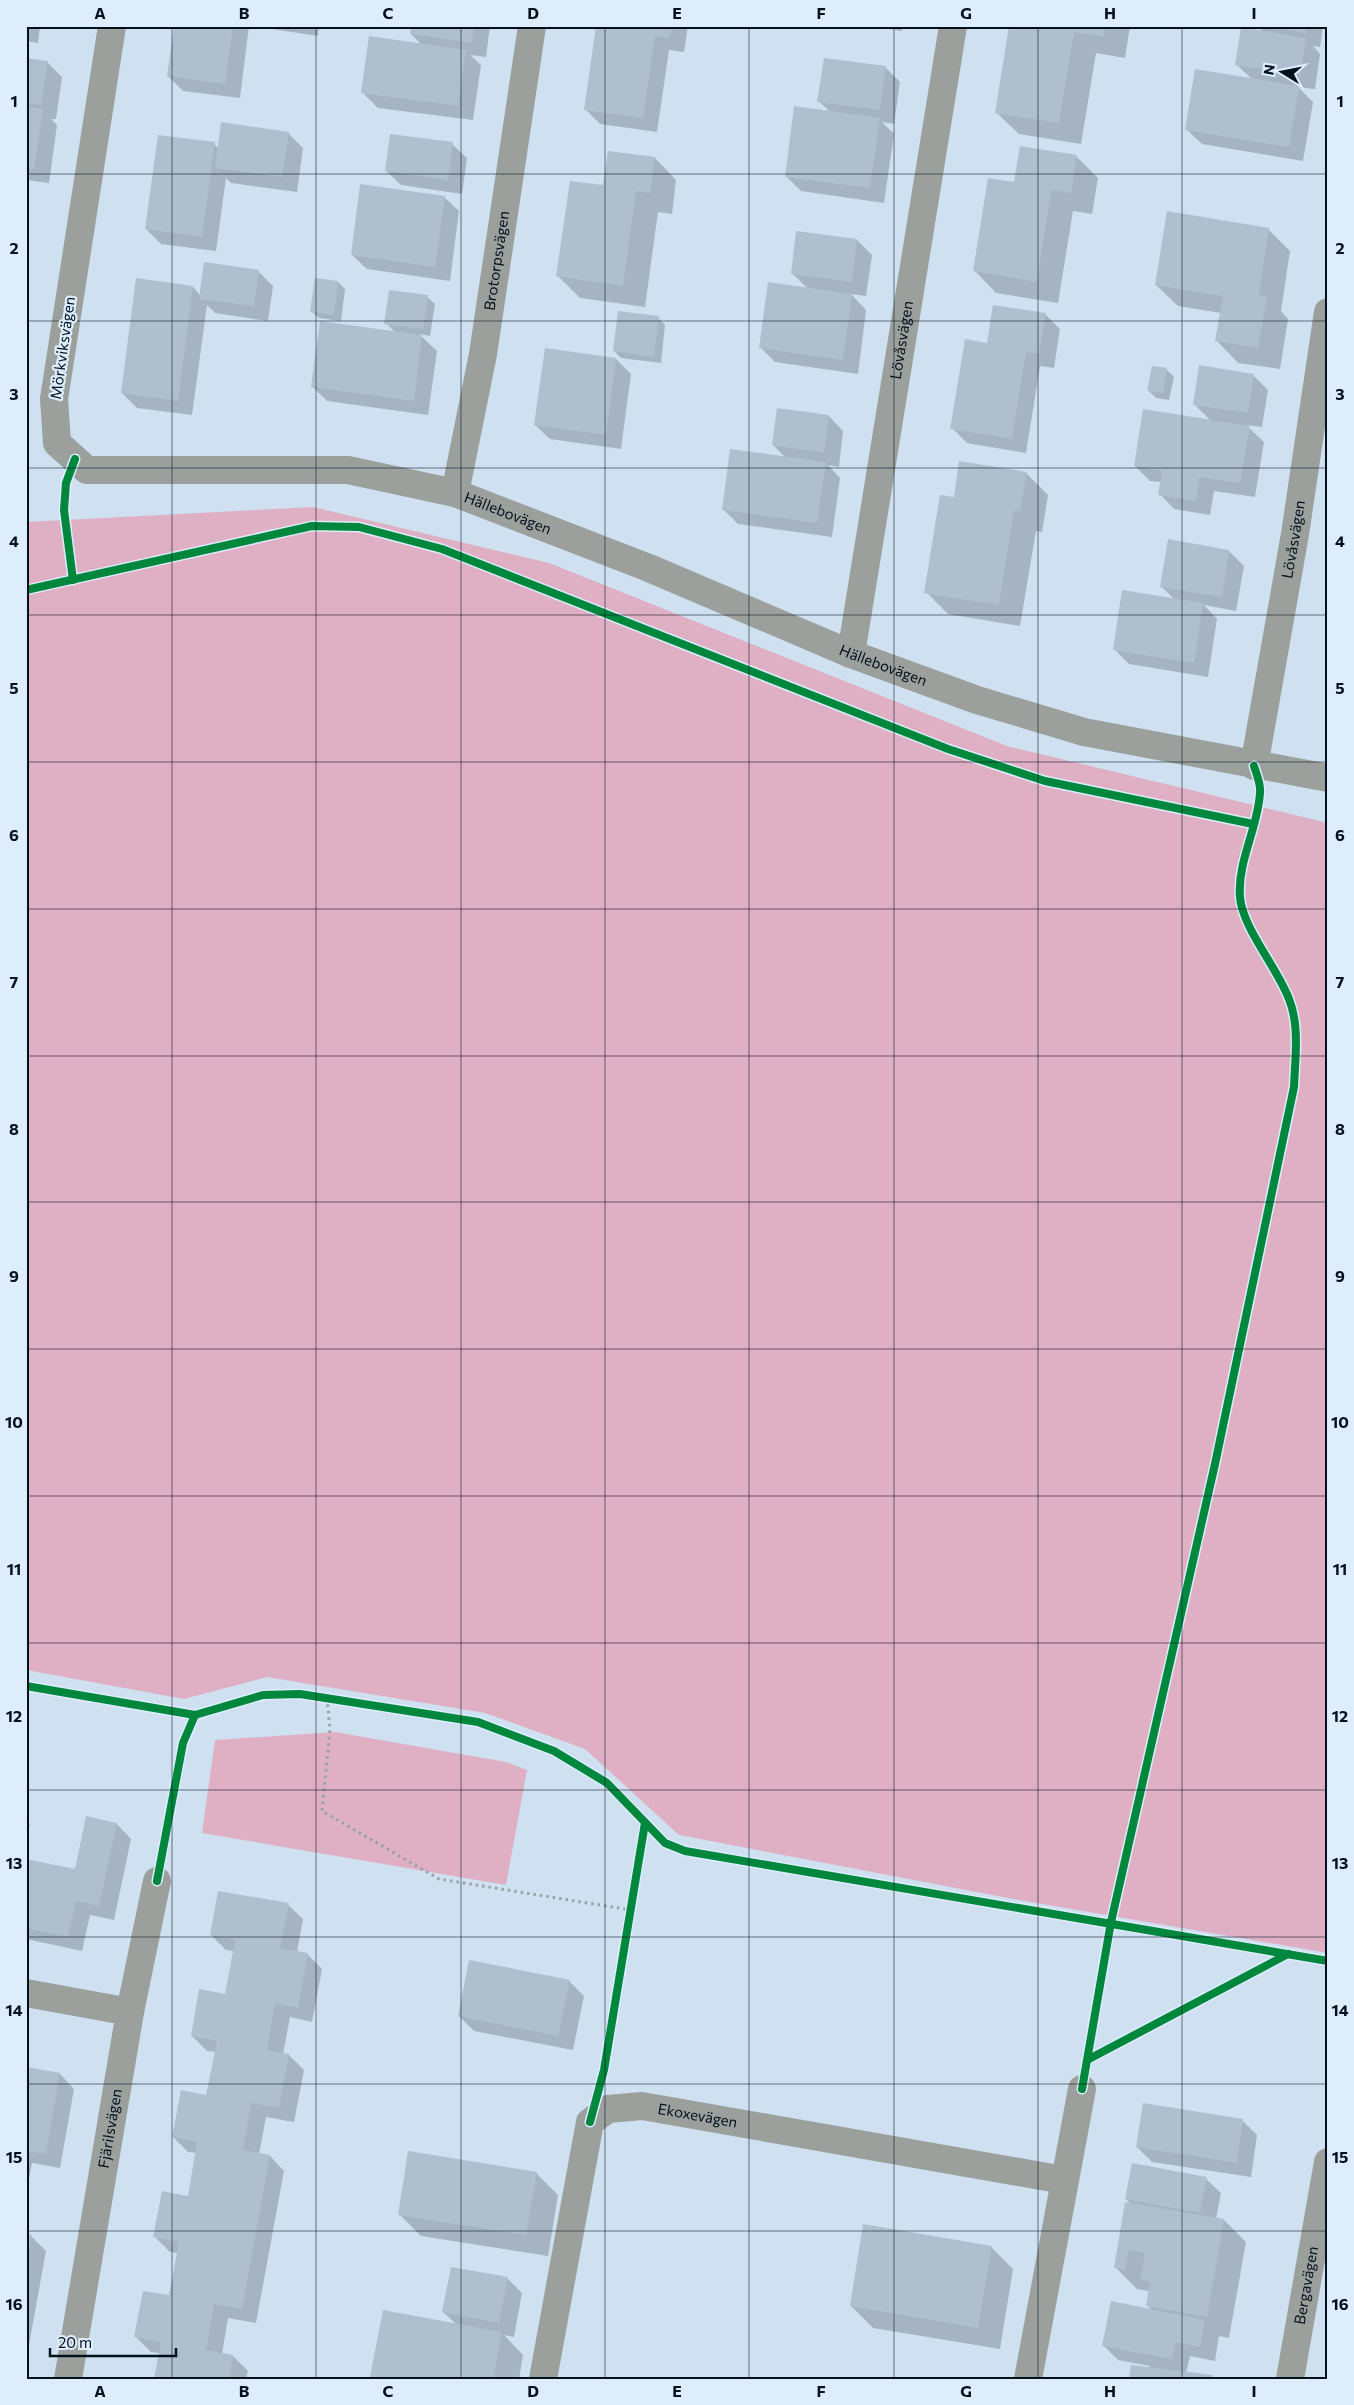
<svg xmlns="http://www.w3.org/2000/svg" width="1354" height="2405" font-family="Commissioner,sans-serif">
  <rect width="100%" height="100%" fill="#cfe1f1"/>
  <g fill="#dfb0c4">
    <polygon points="313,507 549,563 1007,746 1328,823 1328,1953 1008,1898 679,1835 585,1749 485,1713 267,1677 184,1699 26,1670 26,522"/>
    <polygon points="335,1732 506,1762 527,1770 506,1885 202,1833 215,1740"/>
  </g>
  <g fill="#0003">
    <polygon points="26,26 40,26 38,43 26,41"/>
    <polygon points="175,26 249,26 240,98 183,91 168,76"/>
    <polygon points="252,26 319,26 318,36"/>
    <polygon points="412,26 490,26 486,57 470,55 481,65 473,120 378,108 363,93 422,45 411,34"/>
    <polygon points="597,26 630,30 630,26 688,26 684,52 669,50 657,132 600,124 585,109"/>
    <polygon points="869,26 902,26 902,31"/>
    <polygon points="1011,26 1130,26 1125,58 1096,53 1081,144 1019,134 997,113"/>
    <polygon points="1258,26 1323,26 1320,47 1313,46 1320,54 1315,89 1298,87 1313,102 1303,161 1202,144 1187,130 1252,79 1237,65 1263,32"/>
    <polygon points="26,59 47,62 62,77 56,119 51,119 57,125 49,183 26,180"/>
    <polygon points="885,67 900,82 894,124 882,122 894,134 884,203 801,191 786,176 830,112 819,101"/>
    <polygon points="288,133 303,148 297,192 231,183 226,178 216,251 161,244 146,229 214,144 219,149"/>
    <polygon points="452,144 467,158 462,194 401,185 386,171"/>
    <polygon points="1076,156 1098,178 1092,214 1073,211 1058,303 996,293 975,271 1015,184"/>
    <polygon points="655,158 676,180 672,214 658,212 645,307 580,298 558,276 604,186"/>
    <polygon points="444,197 459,211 450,281 367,269 352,255"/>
    <polygon points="1268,229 1290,251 1281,311 1288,319 1280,369 1238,363 1217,341 1221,313 1178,306 1156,285"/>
    <polygon points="797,232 857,240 872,255 866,296 851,294 866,310 858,374 775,362 760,347 808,289 792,273"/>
    <polygon points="258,271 273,286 268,321 215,313 207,305 192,415 137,408 122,393 193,287 200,295"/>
    <polygon points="338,282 345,289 341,321 319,318 311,311"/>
    <polygon points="427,297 435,304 430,336 419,334 437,351 428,415 327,401 312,386 396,333 386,323"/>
    <polygon points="1045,314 1060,329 1054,368 1040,366 1026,453 967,443 952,428 988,344"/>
    <polygon points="658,318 665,325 661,363 621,358 614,351"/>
    <polygon points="616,359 631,374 621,449 550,439 535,425"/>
    <polygon points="1166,369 1174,377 1169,400 1156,398 1149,391"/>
    <polygon points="1253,375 1268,390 1262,427 1246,425 1264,442 1255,497 1214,491 1210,515 1174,509 1160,494 1161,482 1150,481 1135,466 1211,421 1194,404"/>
    <polygon points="829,416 843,431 839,467 828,465 840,478 832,537 738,524 723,509 786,458 773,445"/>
    <polygon points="1026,473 1048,495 1042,532 1036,531 1020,626 948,614 926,592 955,498"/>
    <polygon points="1229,551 1244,566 1236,611 1204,605 1217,619 1208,677 1129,664 1114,649 1174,599 1161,586"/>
    <polygon points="26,1820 30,1824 26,1840"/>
    <polygon points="117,1824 131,1839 114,1920 90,1915 82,1951 26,1939 26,1860 76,1871"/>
    <polygon points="288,1905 303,1919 297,1952 307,1954 322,1969 312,2022 290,2017 283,2054 289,2055 304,2070 294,2122 266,2117 259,2154 270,2156 284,2171 256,2323 228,2318 222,2354 233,2356 248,2371 246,2379 155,2379 160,2353 151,2352 136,2337 170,2297 178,2253 170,2252 155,2237 189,2197 197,2153 188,2152 173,2137 207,2096 216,2052 207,2051 192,2036 226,1996 234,1951 226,1950 211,1935"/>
    <polygon points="569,1981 584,1996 573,2050 474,2031 459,2016"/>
    <polygon points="26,2068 60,2074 74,2089 60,2168 32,2163 26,2196"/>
    <polygon points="1242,2120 1257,2135 1251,2177 1152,2162 1137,2147"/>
    <polygon points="536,2173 558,2195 548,2256 421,2236 399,2214"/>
    <polygon points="1206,2179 1221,2193 1216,2219 1224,2220 1246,2242 1229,2338 1219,2336 1215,2361 1190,2356 1186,2373 1214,2379 1130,2379 1150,2366 1118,2360 1103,2345 1153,2311 1147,2305 1149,2291 1137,2289 1115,2267 1132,2205 1126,2199"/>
    <polygon points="26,2235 31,2236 46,2251 29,2345 26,2345"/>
    <polygon points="991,2247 1013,2269 1000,2349 873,2328 851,2306"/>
    <polygon points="507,2278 522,2293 514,2337 504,2335 523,2355 519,2379 374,2379 372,2377 456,2324 443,2312"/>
  </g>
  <g fill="#afbfcd">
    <polygon points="174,26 233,26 225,84 167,76"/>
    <polygon points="411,26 474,26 472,43 410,34"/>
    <polygon points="596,26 629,28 629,26 672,26 670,38 655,36 643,118 584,110"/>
    <polygon points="1009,26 1106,26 1104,37 1074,32 1059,123 995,113"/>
    <polygon points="1268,26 1307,26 1305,33"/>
    <polygon points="1241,27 1306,38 1300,75 1235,65"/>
    <polygon points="369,36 466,50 458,106 361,93"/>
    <polygon points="26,58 48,61 41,105 26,103"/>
    <polygon points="824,58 886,66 880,110 817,102"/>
    <polygon points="1195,69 1299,86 1289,147 1185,130"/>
    <polygon points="794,106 880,118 870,188 785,177"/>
    <polygon points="26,107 43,109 34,169 26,168"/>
    <polygon points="221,122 289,132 282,177 215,168"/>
    <polygon points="390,134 453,142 448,180 385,171"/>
    <polygon points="158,135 215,142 202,237 145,229"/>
    <polygon points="1020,146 1077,155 1071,193 1051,190 1037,282 973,271 988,178 1014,182"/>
    <polygon points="608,151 655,157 650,193 636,191 623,286 556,276 570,181 603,185"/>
    <polygon points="360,184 445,196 435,267 351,255"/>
    <polygon points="1167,211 1269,228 1259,295 1267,296 1258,348 1215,341 1223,296 1155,285"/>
    <polygon points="796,231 857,239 852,282 791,274"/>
    <polygon points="204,262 259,270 254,306 199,299"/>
    <polygon points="136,278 193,286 178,401 121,393"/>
    <polygon points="315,278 338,281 334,315 310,312"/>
    <polygon points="768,282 852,294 843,360 759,348"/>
    <polygon points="389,290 428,295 423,329 384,324"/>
    <polygon points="993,305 1046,313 1039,354 1026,352 1012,439 950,429 965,339 987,343"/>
    <polygon points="618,311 659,316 654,357 613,351"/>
    <polygon points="320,321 422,335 414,401 311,387"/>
    <polygon points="545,348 616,358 606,435 534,425"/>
    <polygon points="1199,365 1254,374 1248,413 1193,405"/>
    <polygon points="1152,366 1167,368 1163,393 1147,391"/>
    <polygon points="777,408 829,415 824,453 772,445"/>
    <polygon points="1143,409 1250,426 1240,483 1199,477 1196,501 1158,495 1162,471 1134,466"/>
    <polygon points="730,449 826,462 817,523 722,510"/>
    <polygon points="959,461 1027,472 1020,511 1014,510 999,605 924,593 940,495 954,497"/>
    <polygon points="1168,539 1229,550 1222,597 1160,587"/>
    <polygon points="1122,590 1203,603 1194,663 1113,650"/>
    <polygon points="86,1816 117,1823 99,1906 76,1901 68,1937 26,1928 26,1859 75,1869"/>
    <polygon points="218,1891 289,1903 280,1948 308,1953 298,2008 275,2003 267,2050 289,2054 279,2108 251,2103 243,2150 270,2155 242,2309 214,2304 206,2350 233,2355 229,2379 154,2379 161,2342 134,2337 143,2291 169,2295 179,2242 153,2237 162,2191 188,2196 197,2142 172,2137 181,2090 206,2095 217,2041 191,2036 199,1989 225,1994 235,1940 210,1935"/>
    <polygon points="469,1960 570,1980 558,2036 458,2016"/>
    <polygon points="26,2067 60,2073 46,2154 26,2151"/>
    <polygon points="1143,2103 1243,2119 1237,2163 1136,2147"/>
    <polygon points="408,2151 537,2172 526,2235 398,2215"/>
    <polygon points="1132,2163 1207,2177 1200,2213 1125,2199"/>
    <polygon points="1125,2202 1224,2219 1207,2317 1146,2306 1150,2282 1140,2280 1145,2253 1129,2250 1125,2270 1114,2268"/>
    <polygon points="863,2224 992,2246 978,2328 850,2306"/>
    <polygon points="26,2234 32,2235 27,2260 26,2260"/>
    <polygon points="451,2267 508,2277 499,2323 442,2312"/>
    <polygon points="1111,2301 1205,2320 1200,2347 1176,2342 1172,2359 1102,2346"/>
    <polygon points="383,2310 502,2332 493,2379 370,2377"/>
    <polygon points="1131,2365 1213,2375 1212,2379 1129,2379"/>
  </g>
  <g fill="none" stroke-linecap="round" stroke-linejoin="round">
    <polyline stroke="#9aa1a3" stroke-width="3" stroke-dasharray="2.5 4" stroke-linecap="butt" points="327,1698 330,1729 322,1811 439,1879 631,1910"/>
    <g stroke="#9ba09d" stroke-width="28">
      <path id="s1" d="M112,26L54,399L57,443L87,470H348L455,493L649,568L851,654L977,700L1084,732L1328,778"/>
      <path id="s2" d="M455,493L483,354L532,26"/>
      <path id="s3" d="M851,654L953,26"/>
      <path id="s4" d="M1254,766L1295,534L1328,312"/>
      <polyline points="26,1993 130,2012"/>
      <path id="s5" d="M68,2379L130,2012L157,1881"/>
      <path id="s6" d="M543,2379L590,2122L608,2109L642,2106L1064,2180"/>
      <polyline points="1028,2379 1082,2089"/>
      <path id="s7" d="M1290,2379L1328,2162"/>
    </g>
    <g stroke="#ddedfc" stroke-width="11">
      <g id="cycleway">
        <polyline points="73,580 64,510 66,483 75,459"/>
        <polyline points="26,590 312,526 359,527 442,549 948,749 1045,781 1253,824"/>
        <polyline points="26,1686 195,1715 263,1695 300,1694 478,1722 554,1751 607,1783 665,1843 685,1851 1328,1961"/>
        <polyline points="157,1881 183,1743 195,1715"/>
        <polyline points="1089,2059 1288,1954"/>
        <path d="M1082,2089L1111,1922L1215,1464L1294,1087C1295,1059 1300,1026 1289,999C1278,969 1242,927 1240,897C1237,862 1259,825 1260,792C1261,784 1256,773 1254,766"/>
        <polyline points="590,2122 604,2070 645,1823"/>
      </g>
    </g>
    <use href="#cycleway" stroke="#00873e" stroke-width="8"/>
  </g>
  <path fill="none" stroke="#03111d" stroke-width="1" stroke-opacity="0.55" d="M172,26V2379M316,26V2379M461,26V2379M605,26V2379M749,26V2379M894,26V2379M1038,26V2379M1182,26V2379M26,174H1328M26,321H1328M26,468H1328M26,615H1328M26,762H1328M26,909H1328M26,1056H1328M26,1202H1328M26,1349H1328M26,1496H1328M26,1643H1328M26,1790H1328M26,1937H1328M26,2084H1328M26,2231H1328"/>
  <g text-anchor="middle" stroke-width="4.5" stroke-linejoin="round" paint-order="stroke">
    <g font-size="15" fill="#03111d" stroke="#ddedfc">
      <text dy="5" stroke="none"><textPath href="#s2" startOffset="236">Brotorpsvägen</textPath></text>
      <text dy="5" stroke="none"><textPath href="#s3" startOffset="318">Lövåsvägen</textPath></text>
      <text transform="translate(63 348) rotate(-82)" y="5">Mörkviksvägen</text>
      <text dy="5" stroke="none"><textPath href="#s1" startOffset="889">Hällebovägen</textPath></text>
      <text dy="5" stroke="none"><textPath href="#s4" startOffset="230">Lövåsvägen</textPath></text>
      <text dy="5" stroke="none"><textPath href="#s1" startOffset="1294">Hällebovägen</textPath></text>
      <text dy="5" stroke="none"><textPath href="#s6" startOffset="374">Ekoxevägen</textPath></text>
      <text dy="5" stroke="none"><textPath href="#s5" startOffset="254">Fjärilsvägen</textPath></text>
      <text dy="5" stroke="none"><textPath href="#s7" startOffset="95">Bergavägen</textPath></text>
    </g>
  </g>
  <rect width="1354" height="2405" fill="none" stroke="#ddedfc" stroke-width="55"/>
  <g transform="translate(1282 72) rotate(280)" stroke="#ddedfc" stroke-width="4" paint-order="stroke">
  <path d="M0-4L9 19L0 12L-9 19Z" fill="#03111d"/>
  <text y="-8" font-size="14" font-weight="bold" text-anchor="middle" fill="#03111d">N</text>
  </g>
  <path d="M50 2348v8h126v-8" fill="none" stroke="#03111d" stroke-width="2.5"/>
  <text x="58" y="2348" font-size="15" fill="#03111d" stroke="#ddedfc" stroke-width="4" paint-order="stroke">20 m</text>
  <rect x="28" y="28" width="1298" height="2350" fill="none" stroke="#03111d" stroke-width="2"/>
  <g font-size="16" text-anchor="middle" font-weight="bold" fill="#03111d">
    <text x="100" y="19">A</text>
    <text x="244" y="19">B</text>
    <text x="388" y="19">C</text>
    <text x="533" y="19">D</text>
    <text x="677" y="19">E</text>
    <text x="821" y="19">F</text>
    <text x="966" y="19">G</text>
    <text x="1110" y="19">H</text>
    <text x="1254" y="19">I</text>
    <text x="14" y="107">1</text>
    <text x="1340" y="107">1</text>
    <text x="14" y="254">2</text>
    <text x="1340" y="254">2</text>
    <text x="14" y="400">3</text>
    <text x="1340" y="400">3</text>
    <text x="14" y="547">4</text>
    <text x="1340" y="547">4</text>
    <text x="14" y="694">5</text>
    <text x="1340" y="694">5</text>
    <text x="14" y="841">6</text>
    <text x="1340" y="841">6</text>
    <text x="14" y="988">7</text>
    <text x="1340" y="988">7</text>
    <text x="14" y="1135">8</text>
    <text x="1340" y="1135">8</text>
    <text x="14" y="1282">9</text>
    <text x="1340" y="1282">9</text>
    <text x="14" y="1428">10</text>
    <text x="1340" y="1428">10</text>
    <text x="14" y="1575">11</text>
    <text x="1340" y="1575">11</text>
    <text x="14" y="1722">12</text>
    <text x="1340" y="1722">12</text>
    <text x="14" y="1869">13</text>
    <text x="1340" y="1869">13</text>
    <text x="14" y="2016">14</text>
    <text x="1340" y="2016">14</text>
    <text x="14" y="2163">15</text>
    <text x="1340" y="2163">15</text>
    <text x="14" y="2310">16</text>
    <text x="1340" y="2310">16</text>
    <text x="100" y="2397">A</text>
    <text x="244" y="2397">B</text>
    <text x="388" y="2397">C</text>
    <text x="533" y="2397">D</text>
    <text x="677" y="2397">E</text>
    <text x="821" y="2397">F</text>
    <text x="966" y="2397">G</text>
    <text x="1110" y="2397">H</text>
    <text x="1254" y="2397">I</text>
  </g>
</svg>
